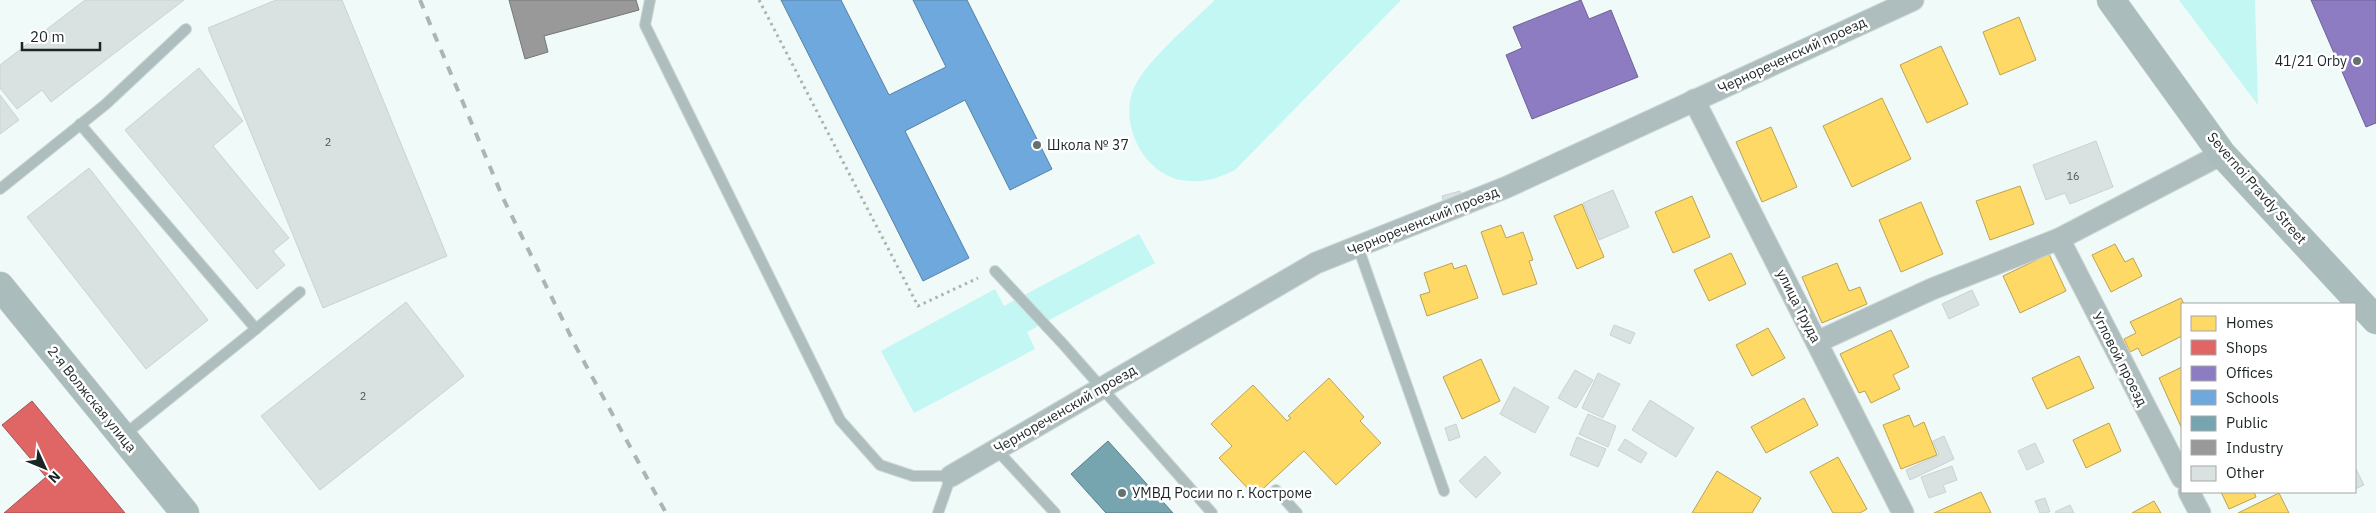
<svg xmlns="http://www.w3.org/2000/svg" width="2376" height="513" font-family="'IBM Plex Sans',sans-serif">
  <rect width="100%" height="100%" fill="#effaf9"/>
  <g fill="#c2f7f3">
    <path d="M1215,0H1401L1235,170C1220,177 1208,182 1191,181C1149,181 1120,131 1132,93C1141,64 1193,22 1215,0Z"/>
    <polygon points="2179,0 2255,0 2258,105"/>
    <polygon points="1139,234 1155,263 1027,332 1035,349 914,413 881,351 995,289 1004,306"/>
  </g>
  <g fill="#ffd966" stroke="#bba352">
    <polygon points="2019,17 2036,60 2000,75 1983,32"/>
    <polygon points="1941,46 1968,104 1927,123 1900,65"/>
    <polygon points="1882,98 1911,159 1852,187 1823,126"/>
    <polygon points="1771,127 1797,187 1762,202 1736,142"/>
    <polygon points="2020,186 2034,224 1990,240 1976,201"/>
    <polygon points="1692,196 1710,237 1673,253 1655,212"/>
    <polygon points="1921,202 1943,254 1901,272 1879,220"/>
    <polygon points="1582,204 1604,257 1577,269 1554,216"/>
    <polygon points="1501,225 1506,238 1523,232 1533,260 1529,261 1537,284 1503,295 1481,232"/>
    <polygon points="2115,244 2125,262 2133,258 2142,276 2111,292 2092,255"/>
    <polygon points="1731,253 1746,284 1709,301 1694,270"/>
    <polygon points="2049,254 2066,291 2020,313 2003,276"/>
    <polygon points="1452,263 1454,269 1466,265 1478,298 1427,316 1420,295 1430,292 1424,273"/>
    <polygon points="1837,263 1849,291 1860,287 1867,304 1822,323 1802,277"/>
    <polygon points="2181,298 2184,304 2182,304 2182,336 2142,356 2138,348 2130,352 2124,339 2136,333 2130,322"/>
    <polygon points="1768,328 1785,358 1752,376 1736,345"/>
    <polygon points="1891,330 1909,367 1893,375 1900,389 1871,403 1865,391 1859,393 1840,354"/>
    <polygon points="2079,356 2094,388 2047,409 2032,378"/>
    <polygon points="1481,359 1500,401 1462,419 1443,377"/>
    <polygon points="2182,367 2182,429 2159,378"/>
    <polygon points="1329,378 1364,417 1360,421 1381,443 1336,485 1304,451 1255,496 1219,458 1232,446 1211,424 1253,385 1287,421 1291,418 1288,416"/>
    <polygon points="1804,398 1818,425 1766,453 1751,427"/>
    <polygon points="1909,415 1914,427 1924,422 1937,455 1901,469 1883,425"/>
    <polygon points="2109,423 2121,451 2086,468 2073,440"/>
    <polygon points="1838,457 1867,509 1860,513 1833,513 1810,472"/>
    <polygon points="1717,471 1761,498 1752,513 1692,513"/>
    <polygon points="1981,492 1991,513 1934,513"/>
    <polygon points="2221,492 2254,492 2256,497 2229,509"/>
    <polygon points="2279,493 2289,513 2238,513"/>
    <polygon points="2154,501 2161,513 2132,513"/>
  </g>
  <polygon fill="#e06666" stroke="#a55252" points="32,401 125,513 4,513 46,477 2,425"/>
  <g fill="#8e7cc3" stroke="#6c6294">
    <polygon points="1581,0 1589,19 1611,10 1638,77 1532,119 1506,55 1522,48 1513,27"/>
    <polygon points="2311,0 2376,0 2376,123 2366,127"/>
  </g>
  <polygon fill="#6fa8dc" stroke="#5681a5" points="781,0 841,0 889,95 946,67 913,0 967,0 1052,169 1010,190 965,100 905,131 969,258 923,281"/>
  <polygon fill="#76a5af" stroke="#5b7f86" points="1108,441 1173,513 1106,513 1071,474"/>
  <polygon fill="#999" stroke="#747676" points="509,0 636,0 639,10 544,36 548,52 525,59"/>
  <g fill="#d9e2e1" stroke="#c9d3d2">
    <polygon points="85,0 184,0 51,102 42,90 17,109 0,88 0,65"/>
    <polygon points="276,0 342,0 447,256 323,308 208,28"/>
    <polygon points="199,68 243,121 213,146 289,238 273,251 285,265 257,289 125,130"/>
    <polygon points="0,95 19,120 0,134"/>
    <polygon points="2096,141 2113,187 2070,204 2065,193 2046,200 2033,165"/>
    <polygon points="89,168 208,320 146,369 27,217"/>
    <polygon points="1613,190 1629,227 1599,240 1583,203"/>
    <polygon points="1460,191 1463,201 1445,206 1442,196"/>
    <polygon points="1972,290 1979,305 1949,319 1942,304"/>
    <polygon points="406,302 464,376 320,490 261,416"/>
    <polygon points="1614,325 1635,333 1630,344 1610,335"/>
    <polygon points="1575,370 1593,380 1576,408 1558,398"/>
    <polygon points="1598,373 1620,384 1603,418 1582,408"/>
    <polygon points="1514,387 1549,407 1535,433 1500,414"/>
    <polygon points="1650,400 1694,428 1676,457 1632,430"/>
    <polygon points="1588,414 1616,426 1608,447 1579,434"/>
    <polygon points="1456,424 1460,437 1449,441 1445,428"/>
    <polygon points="1944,436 1954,459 1910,480 1906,470 1939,455 1933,441"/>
    <polygon points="1577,437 1606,449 1598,467 1570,455"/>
    <polygon points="1625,439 1647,453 1641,463 1618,450"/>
    <polygon points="2035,443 2044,462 2027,470 2018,451"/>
    <polygon points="1485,456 1501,473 1476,498 1459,481"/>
    <polygon points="1952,466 1957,480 1943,485 1946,492 1929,498 1921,477"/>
    <polygon points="2355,467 2364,485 2355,489"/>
    <polygon points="2045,498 2050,512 2040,513 2035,501"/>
    <polygon points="2070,505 2074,513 2056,513 2055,512"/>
  </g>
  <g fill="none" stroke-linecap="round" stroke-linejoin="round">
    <g stroke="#ced7d6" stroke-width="12">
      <g id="lane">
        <polyline points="650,0 645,25 840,420 880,465 913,476 951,476 938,513"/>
        <polyline points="80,124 256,329 300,292"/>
        <polyline points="0,189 106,104 186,29"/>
        <polyline points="1358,247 1444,491"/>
        <polyline points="995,271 1063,344 1212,513"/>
        <polyline points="124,435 256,329"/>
        <polyline points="996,449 1055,513"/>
        <polyline points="1276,490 1297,513"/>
      </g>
    </g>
    <g stroke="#ced7d6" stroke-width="23">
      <g id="street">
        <polyline points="1694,100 1903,513"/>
        <polyline points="2059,239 2182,478"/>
        <polyline points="1817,342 1932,289 2059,239 2222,154"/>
        <polyline points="951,476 1316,263 1507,187 1913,0"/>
        <polyline points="2189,492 2200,513"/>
      </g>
    </g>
    <g stroke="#ced7d6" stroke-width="29">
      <g id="secondary">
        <polyline points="2111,0 2222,154 2376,320"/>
        <polyline points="0,286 185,513"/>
      </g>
    </g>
    <polyline stroke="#a9b5b4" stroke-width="3" stroke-dasharray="2.5 4" stroke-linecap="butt" points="759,0 918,306 978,278"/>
    <use href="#lane" stroke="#aebebe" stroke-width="10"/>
    <use href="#street" stroke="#aebebe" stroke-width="21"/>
    <use href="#secondary" stroke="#aabcbb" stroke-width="28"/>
    <polyline stroke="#a9b6b5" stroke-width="4" stroke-dasharray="9 9" stroke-linecap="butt" points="420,0 503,198 576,347 666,513"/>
  </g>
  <g fill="#66706f" stroke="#fff" stroke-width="2">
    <circle cx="2357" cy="61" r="5"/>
    <circle cx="1037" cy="145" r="5"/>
    <circle cx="1122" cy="493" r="5"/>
  </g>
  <g text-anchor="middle" stroke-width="5" stroke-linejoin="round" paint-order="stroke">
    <g font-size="11" fill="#4d5656">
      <text x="328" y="146">2</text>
      <text x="2073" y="180">16</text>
      <text x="363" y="400">2</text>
    </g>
    <g font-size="14" fill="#1c2525" stroke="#fff">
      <text transform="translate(1792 55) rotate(-25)" y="5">Чернореченский проезд</text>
      <text transform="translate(2257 188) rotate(49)" y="5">Severnoi Pravdy Street</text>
      <text transform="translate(1423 221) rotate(-22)" y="5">Чернореченский проезд</text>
      <text transform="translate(1799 306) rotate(63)" y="5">улица Труда</text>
      <text transform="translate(2120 359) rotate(63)" y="5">Угловой проезд</text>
      <text transform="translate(92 399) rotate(51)" y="5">2-я Волжская улица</text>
      <text transform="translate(1065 409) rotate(-30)" y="5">Чернореченский проезд</text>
    </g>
    <g font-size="14" fill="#1c2525" stroke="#fff" text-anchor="start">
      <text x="2347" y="66" text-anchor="end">41/21 Orby</text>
      <text x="1047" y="150">Школа № 37</text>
      <text x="1132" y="498">УМВД Росии по г. Костроме</text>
    </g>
  </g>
  <rect x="2181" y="303" width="175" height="190" fill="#ffffff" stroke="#a4a8a8"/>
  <rect x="2191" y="316" width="25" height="15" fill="#ffd966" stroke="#a4a8a8"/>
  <text x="2226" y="328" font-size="15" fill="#1c2525">Homes</text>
  <rect x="2191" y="340" width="25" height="15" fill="#e06666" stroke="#a4a8a8"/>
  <text x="2226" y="353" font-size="15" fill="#1c2525">Shops</text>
  <rect x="2191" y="366" width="25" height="15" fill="#8e7cc3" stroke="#a4a8a8"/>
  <text x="2226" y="378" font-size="15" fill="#1c2525">Offices</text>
  <rect x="2191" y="390" width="25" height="15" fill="#6fa8dc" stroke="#a4a8a8"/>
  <text x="2226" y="403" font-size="15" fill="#1c2525">Schools</text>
  <rect x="2191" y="416" width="25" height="15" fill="#76a5af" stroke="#a4a8a8"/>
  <text x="2226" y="428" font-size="15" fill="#1c2525">Public</text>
  <rect x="2191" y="440" width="25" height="15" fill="#999999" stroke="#a4a8a8"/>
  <text x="2226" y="453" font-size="15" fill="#1c2525">Industry</text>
  <rect x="2191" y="466" width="25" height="15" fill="#d9e2e1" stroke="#a4a8a8"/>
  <text x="2226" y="478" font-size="15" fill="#1c2525">Other</text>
  <g transform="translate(45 468) rotate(134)" stroke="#ffffff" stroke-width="4" paint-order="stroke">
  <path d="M0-4L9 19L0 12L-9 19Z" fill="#1c2525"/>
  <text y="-8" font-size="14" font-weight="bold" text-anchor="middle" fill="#1c2525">N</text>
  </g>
  <path d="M22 42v8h78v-8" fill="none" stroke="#1c2525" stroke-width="2.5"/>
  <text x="30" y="42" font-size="15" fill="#1c2525" stroke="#ffffff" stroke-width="4" paint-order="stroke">20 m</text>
</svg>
